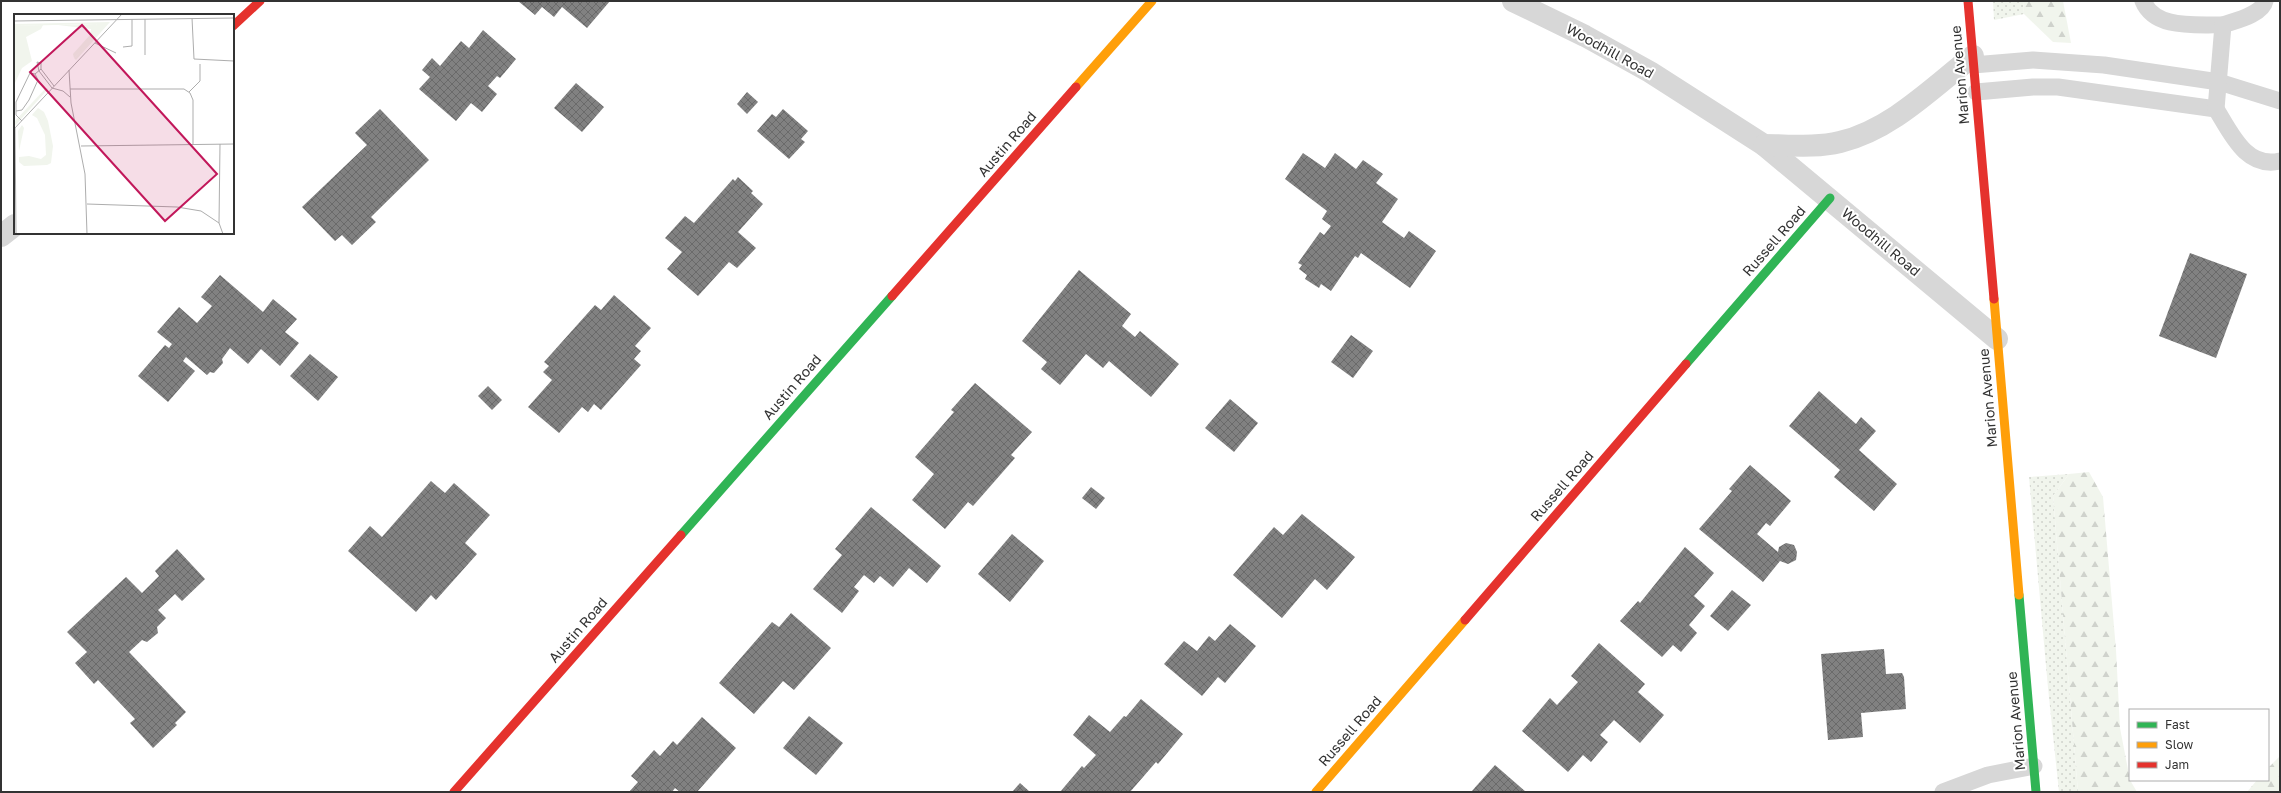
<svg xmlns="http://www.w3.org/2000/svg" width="2281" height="793" font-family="'Golos Text',sans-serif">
  <defs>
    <pattern id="grass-dots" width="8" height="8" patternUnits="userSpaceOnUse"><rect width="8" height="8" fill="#f1f5ed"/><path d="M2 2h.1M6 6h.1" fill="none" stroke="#cfd2cc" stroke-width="1.8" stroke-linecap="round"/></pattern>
    <pattern id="forest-firs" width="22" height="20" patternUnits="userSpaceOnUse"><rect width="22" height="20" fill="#f1f5ed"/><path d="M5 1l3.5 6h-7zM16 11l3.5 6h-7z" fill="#cfd2cc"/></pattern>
    <pattern id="building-cross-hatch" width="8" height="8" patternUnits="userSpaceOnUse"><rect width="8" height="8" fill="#818181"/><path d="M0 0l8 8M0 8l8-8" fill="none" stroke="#6a6a6a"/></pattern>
  </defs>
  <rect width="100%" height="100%" fill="#fff"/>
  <g fill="url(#grass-dots)">
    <polygon points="1993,1 2023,1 2024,14 1994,20"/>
    <polygon points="2069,474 2053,496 2078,792 2059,792 2048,688 2029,477"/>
  </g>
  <g fill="url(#forest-firs)">
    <polygon points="2023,1 2063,1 2071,43 2053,42 2024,14"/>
    <polygon points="2089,472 2103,497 2116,650 2120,728 2130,780 2137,792 2078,792 2053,496 2069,474"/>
    <polygon points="2280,756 2280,792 2247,792 2257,780 2268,780 2268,768"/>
  </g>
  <g fill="url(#building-cross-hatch)">
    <polygon points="518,1 610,1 587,28 562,7 554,17 542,7 535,15"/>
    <polygon points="483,30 516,59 500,78 497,76 488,86 497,94 482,112 471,103 456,121 419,89 430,77 422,70 432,58 440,66 461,41 469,48"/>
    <polygon points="576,83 604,107 582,132 554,108"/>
    <polygon points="747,92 758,102 747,114 737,104"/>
    <polygon points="380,109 429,160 371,217 376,222 352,245 342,235 335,241 302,207 367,145 355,133"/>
    <polygon points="783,109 808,131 801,139 805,142 789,159 757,131 772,114 776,117"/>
    <polygon points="1303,153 1325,168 1335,153 1356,169 1363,160 1383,174 1376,183 1398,199 1382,222 1404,238 1409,231 1436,251 1410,288 1361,253 1358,258 1355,256 1331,291 1321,284 1319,288 1305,279 1307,275 1299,269 1302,265 1298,263 1320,232 1324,235 1331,226 1322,219 1327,211 1285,179"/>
    <polygon points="738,177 753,191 751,193 763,204 738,232 756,248 737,268 729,262 698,296 667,269 682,252 665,238 685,216 694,223 733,179 735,181"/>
    <polygon points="2190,253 2247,274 2216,358 2159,336"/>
    <polygon points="1079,270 1131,314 1122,326 1135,337 1140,331 1179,364 1151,397 1109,361 1103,368 1086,354 1060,385 1041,369 1047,362 1022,341"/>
    <polygon points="220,275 263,312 273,299 297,319 285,332 299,343 280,366 261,349 248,364 230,348 222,359 223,363 214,373 210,372 207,375 186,357 183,361 195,371 168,402 138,376 165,345 169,348 172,344 157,332 179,307 197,323 212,306 201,297"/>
    <polygon points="614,295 651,328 635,346 641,351 634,359 641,365 601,410 594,404 588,412 582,407 559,433 528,407 552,380 543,372 549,366 544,362 595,305 601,310"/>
    <polygon points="1351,335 1373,351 1353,378 1331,362"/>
    <polygon points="310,354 338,377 318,401 290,376"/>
    <polygon points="975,383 1032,432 1011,455 1015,458 973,506 968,502 945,529 912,500 934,474 915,457 954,412 951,410"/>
    <polygon points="488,386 502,400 492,410 478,396"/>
    <polygon points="1819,391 1856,424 1861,417 1876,431 1859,450 1897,484 1874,511 1834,477 1840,470 1789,426"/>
    <polygon points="1230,399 1258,423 1234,452 1205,428"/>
    <polygon points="1750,465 1791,501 1770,526 1766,523 1757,534 1778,552 1779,547 1786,543 1794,545 1797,552 1796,560 1788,564 1780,561 1763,582 1699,529 1732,491 1729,489"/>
    <polygon points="431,481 445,493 454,483 490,515 465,543 477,554 436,600 431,595 416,612 348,551 370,526 382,537"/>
    <polygon points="1091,487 1105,498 1096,509 1082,498"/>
    <polygon points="871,507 941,566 927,583 909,568 893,587 880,576 874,583 864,575 854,587 859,591 842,613 813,589 842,555 835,549"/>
    <polygon points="1302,514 1355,557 1327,590 1315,579 1282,618 1233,575 1274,527 1283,535"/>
    <polygon points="1012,534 1044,561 1010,602 978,574"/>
    <polygon points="1685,547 1714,573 1694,596 1705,606 1689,625 1697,633 1681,652 1673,645 1662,657 1620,621 1638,601 1640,603"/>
    <polygon points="177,549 205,579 182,601 175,594 158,610 166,618 157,627 158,633 147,642 142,640 129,652 186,712 175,723 177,725 153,748 130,723 135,719 98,680 94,684 75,663 87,652 67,632 126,577 142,593 159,576 155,571"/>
    <polygon points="1732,590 1751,605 1728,631 1710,616"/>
    <polygon points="791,613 831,648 794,690 783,681 754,714 719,683 772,622 779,627"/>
    <polygon points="1230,624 1256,646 1225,683 1218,677 1202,696 1164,664 1184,641 1197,651 1209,636 1215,641"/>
    <polygon points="1599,643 1645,684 1638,692 1664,715 1640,743 1614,720 1600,735 1608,742 1591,762 1583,755 1568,772 1522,731 1550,698 1557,705 1578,682 1571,676"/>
    <polygon points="1884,649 1886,674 1902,673 1904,677 1906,709 1861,713 1863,737 1828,740 1821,654"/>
    <polygon points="1141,699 1183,734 1158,764 1156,762 1130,792 1060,792 1082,766 1084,768 1096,755 1073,735 1089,715 1110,732 1124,716 1126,717"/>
    <polygon points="809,716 843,743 816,775 783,748"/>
    <polygon points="702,717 736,748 697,792 680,792 675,788 672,792 629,792 638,782 631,776 654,750 660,756 673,741 677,745"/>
    <polygon points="1495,765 1526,792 1471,792"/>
    <polygon points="1020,783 1030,792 1012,792"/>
  </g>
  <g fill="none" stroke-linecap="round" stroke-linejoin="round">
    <g stroke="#d7d7d7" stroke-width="17">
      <path d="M2143,1C2155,30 2196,24 2223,25"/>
      <polyline points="1973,65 2033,60 2104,65 2219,82 2280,101"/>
      <path d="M1976,92L2033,87H2058L2216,109C2231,133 2246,169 2280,161"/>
      <path d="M2216,109L2223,25C2234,21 2262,15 2265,1"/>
      <polyline points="1943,792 1988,775 2034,766"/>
    </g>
    <g stroke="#d7d7d7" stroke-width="22">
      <polyline points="1513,1 1585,36 1650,72 1764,145 1997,339"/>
      <path d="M1764,145C1789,145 1816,148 1840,142C1891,130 1932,88 1973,56"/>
      <polyline points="1,236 15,225"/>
    </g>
    <g stroke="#30b455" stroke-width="9">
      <polyline points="1686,364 1830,198"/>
      <polyline points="681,535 892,296"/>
      <polyline points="2019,595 2036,792"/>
    </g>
    <g stroke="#ff9f0a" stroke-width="9">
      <polyline points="1076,87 1152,1"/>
      <polyline points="1994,299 2019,595"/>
      <polyline points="1316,792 1465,620"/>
    </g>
    <g stroke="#e5322d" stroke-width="9">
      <polyline points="1968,1 1994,299"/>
      <polyline points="233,26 260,1"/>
      <polyline points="892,296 1076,87"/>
      <polyline points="1465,620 1686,364"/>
      <polyline points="454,792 681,535"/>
    </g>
  </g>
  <g text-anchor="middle" stroke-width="4" stroke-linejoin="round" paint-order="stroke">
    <g font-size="14" fill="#333" stroke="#fff">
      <text transform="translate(1610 51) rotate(29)" y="5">Woodhill Road</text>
      <text transform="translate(1960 75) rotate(-95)" y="5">Marion Avenue</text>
      <text transform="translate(1007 144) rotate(-49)" y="5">Austin Road</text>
      <text transform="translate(1774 241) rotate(-49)" y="5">Russell Road</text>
      <text transform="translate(1881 242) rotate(40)" y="5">Woodhill Road</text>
      <text transform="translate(792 387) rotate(-49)" y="5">Austin Road</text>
      <text transform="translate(1988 398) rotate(-95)" y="5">Marion Avenue</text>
      <text transform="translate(1562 486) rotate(-49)" y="5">Russell Road</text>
      <text transform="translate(578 630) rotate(-49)" y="5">Austin Road</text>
      <text transform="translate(2016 721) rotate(-95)" y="5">Marion Avenue</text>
      <text transform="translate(1350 731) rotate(-49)" y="5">Russell Road</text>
    </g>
  </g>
  <g transform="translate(14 14)">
    <rect width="220" height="220" fill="#fff"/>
    <path d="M96,8L62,46L60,44L85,17L82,10L0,12V10ZM32,74L34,75L0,113V108Z" fill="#f1f5ed"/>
    <path d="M82,10L86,17L60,44L59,40L76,21L77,15L44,11ZM29,11L27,15L12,23L18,47L8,54L0,71V12ZM24,94L30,98L34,107L39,132L37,149L33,151L10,152L5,148V143L15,142L27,145L32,141L31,121L23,104L18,101ZM8,111L10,114L5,137L4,117Z" fill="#f1f5ed"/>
    <path fill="none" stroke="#adadad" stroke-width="1" d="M178,4L180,45L220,47M0,7L220,4M81,29L102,39M109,33L118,32V5M131,41V5M55,56L57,89L71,160L73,220M38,74L25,57L23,48L27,49V55L40,72M38,74L49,77L56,83M56,75H170L176,79L179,86V131M175,78L186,67V50M2,97L8,96L15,86L24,66L21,60M8,107L2,101V88L16,59L21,60L27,55M1,114L2,220M0,115L108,0M206,130L205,209L209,220M67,132L220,130M73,190L163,193L187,197L205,209"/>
    <path fill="#c2185b" fill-opacity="0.15" stroke="#c2185b" stroke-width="2" d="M68,11L203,160L151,207L16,58Z"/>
    <rect width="220" height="220" fill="none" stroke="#333" stroke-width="2"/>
  </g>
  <rect width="2281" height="793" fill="none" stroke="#333333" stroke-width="4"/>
  <rect x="2129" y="709" width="140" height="72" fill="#ffffff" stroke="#adadad"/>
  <rect x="2137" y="722" width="20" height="6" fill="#30b455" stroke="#adadad"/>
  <text x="2165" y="729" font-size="12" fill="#333333">Fast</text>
  <rect x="2137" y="742" width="20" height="6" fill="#ff9f0a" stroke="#adadad"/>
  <text x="2165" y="749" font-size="12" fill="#333333">Slow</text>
  <rect x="2137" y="762" width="20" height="6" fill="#e5322d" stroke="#adadad"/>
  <text x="2165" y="769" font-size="12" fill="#333333">Jam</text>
</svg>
